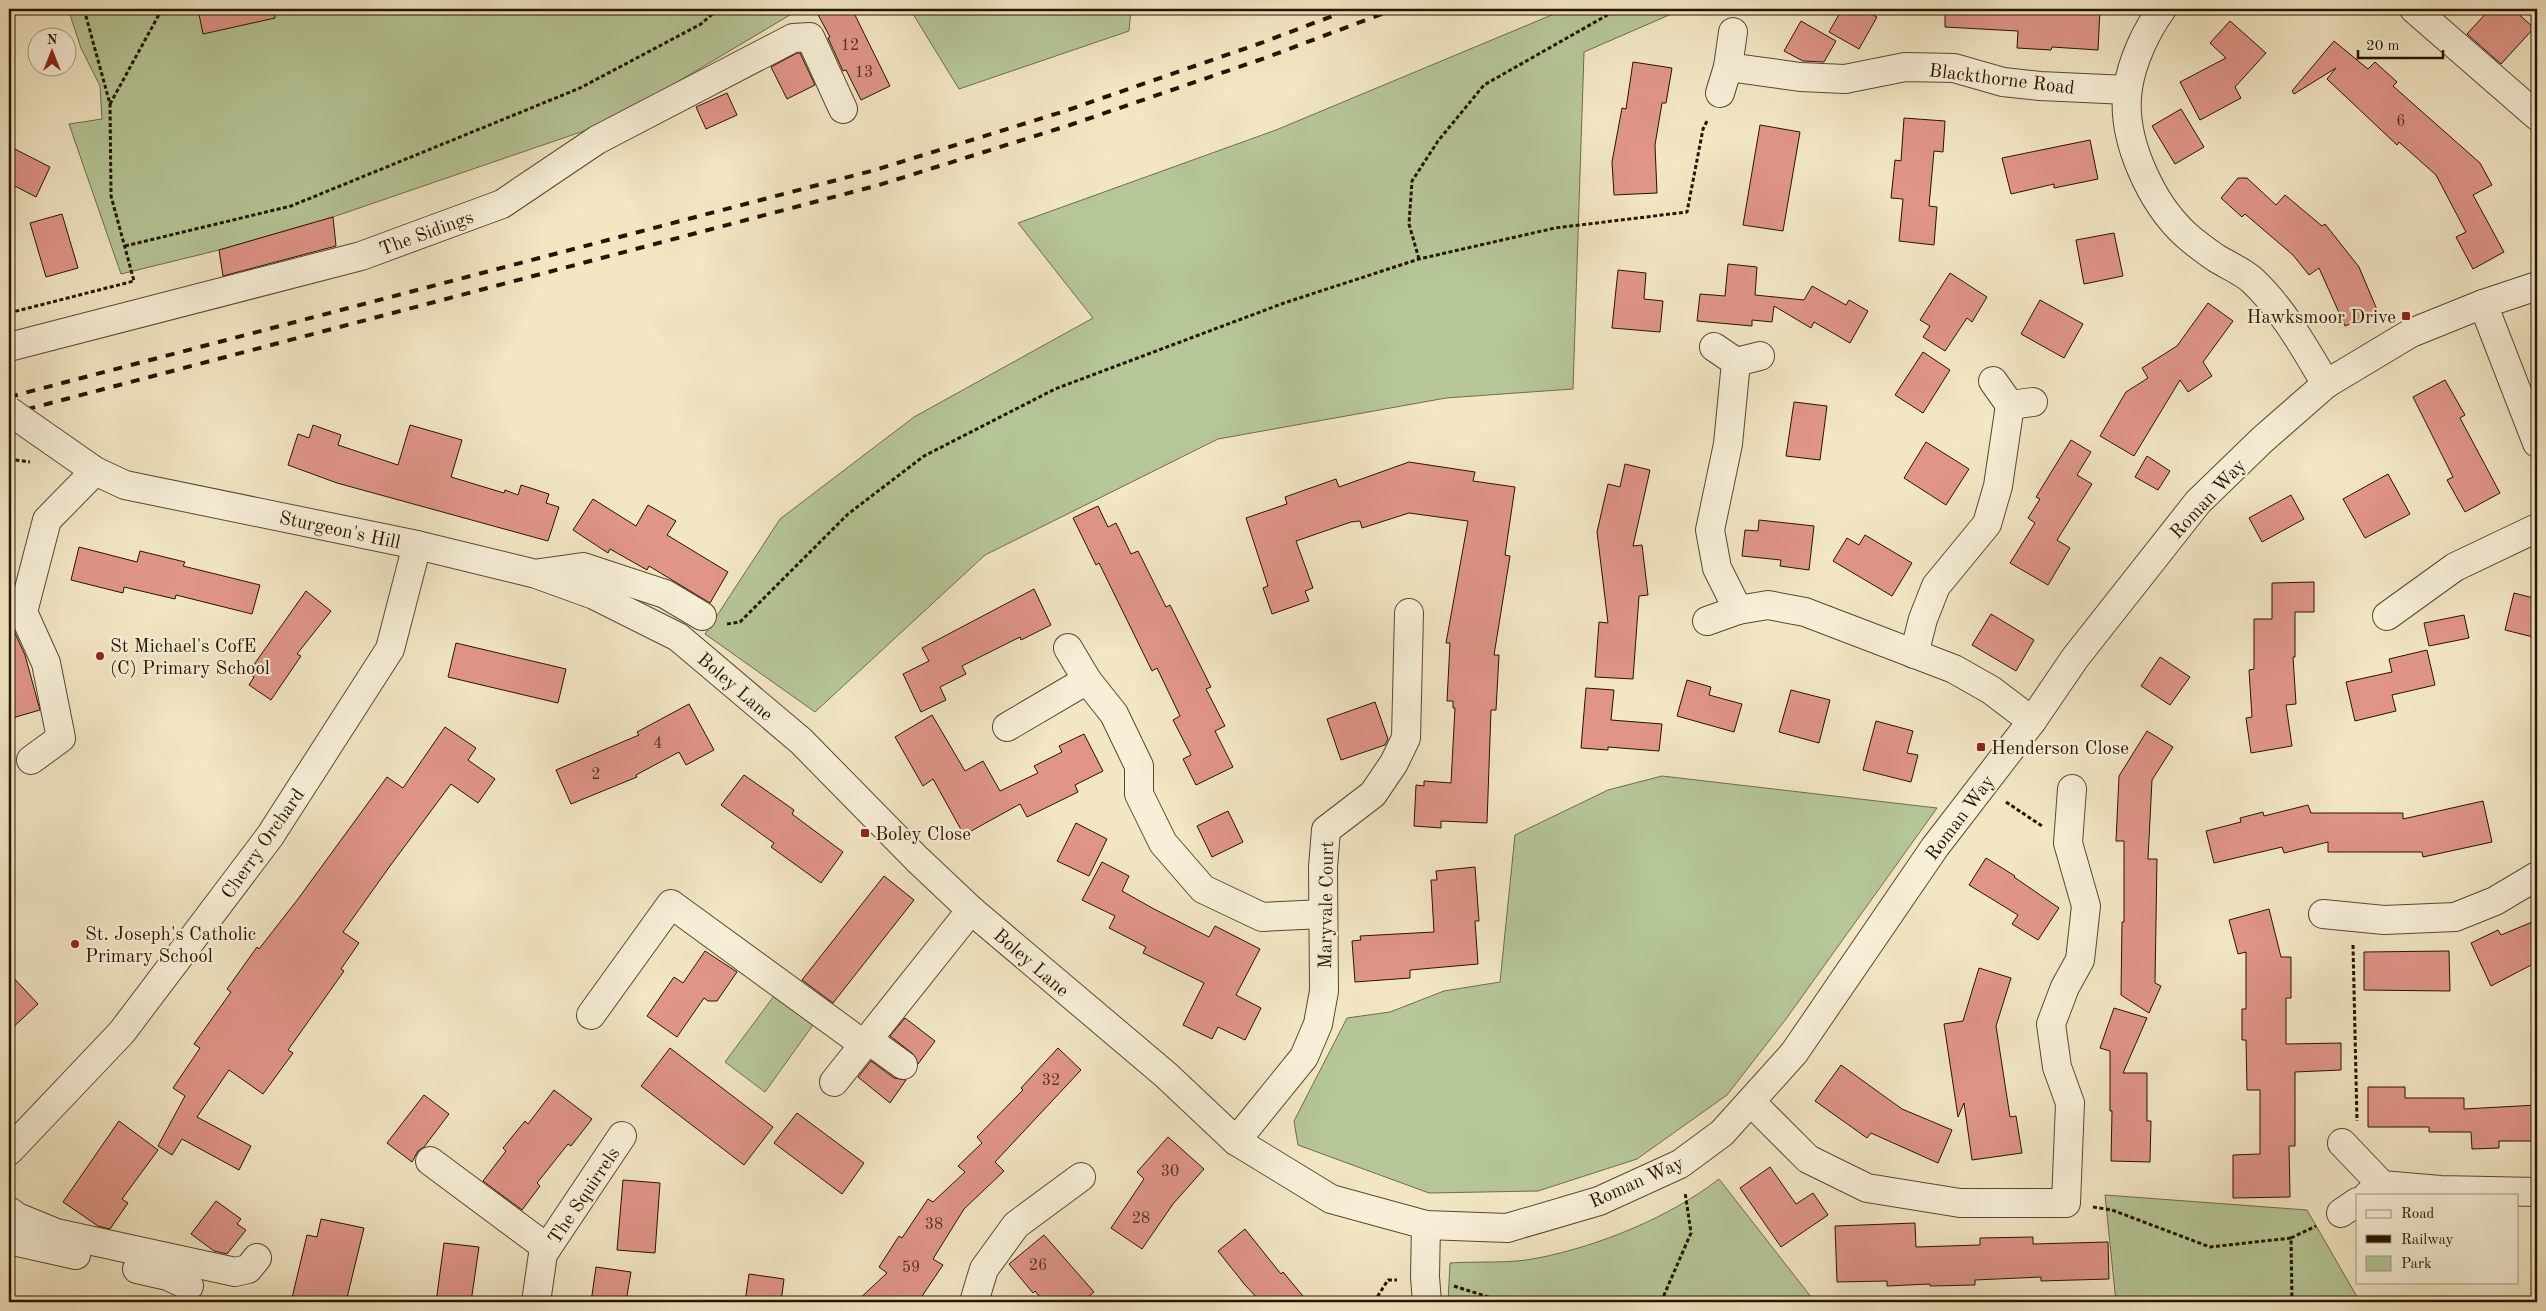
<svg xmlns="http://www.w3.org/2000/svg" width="2546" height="1311" font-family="'Old Standard TT',serif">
  <rect width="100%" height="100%" fill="#f2e6c3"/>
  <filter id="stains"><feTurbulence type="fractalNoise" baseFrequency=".004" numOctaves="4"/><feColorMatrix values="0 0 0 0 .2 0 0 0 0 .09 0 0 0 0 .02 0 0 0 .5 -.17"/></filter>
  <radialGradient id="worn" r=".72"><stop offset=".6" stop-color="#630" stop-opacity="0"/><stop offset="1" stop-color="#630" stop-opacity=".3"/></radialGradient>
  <g fill="#b6c697" stroke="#6e6d4c">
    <polygon points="68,9 800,9 610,122 333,217 219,250 121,274 69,124 102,119 100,86 81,48"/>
    <polygon points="910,9 1131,9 1129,31 959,89"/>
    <polygon points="1566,9 1683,9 1584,52 1573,389 1446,398 1218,439 985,555 815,712 705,634 780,519 914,417 1093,318 1018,223 1276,130"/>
    <polygon points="1662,776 1937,808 1786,1019 1727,1095 1637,1159 1538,1191 1429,1193 1298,1145 1294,1121 1347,1018 1390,1012 1444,991 1500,982 1515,835 1608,790"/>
    <polygon points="774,996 813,1025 765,1092 725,1062"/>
    <path d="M1719,1179L1815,1302H1448L1450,1263C1478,1261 1510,1264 1538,1258C1599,1246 1670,1217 1719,1179Z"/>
    <polygon points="2105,1195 2307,1210 2360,1302 2116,1302"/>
  </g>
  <g fill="#e09588" stroke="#261400">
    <polygon points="198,9 274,9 275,18 203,34"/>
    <polygon points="815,9 852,9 890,86 861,100 846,70 843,71 828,38 830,37"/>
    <polygon points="1842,9 1861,9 1877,17 1859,49 1829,32"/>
    <polygon points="1945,9 2100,9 2098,50 2052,47 2051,50 2017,48 2018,31 1945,27"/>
    <polygon points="2490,9 2513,9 2534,28 2501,64 2467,34"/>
    <polygon points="1801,21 1836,41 1824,62 1803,61 1784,51"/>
    <polygon points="2230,21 2266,53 2235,87 2241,98 2200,120 2180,82 2226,58 2210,43"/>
    <polygon points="2334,41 2368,69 2375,62 2397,82 2393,86 2480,163 2492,185 2473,195 2504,252 2473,269 2456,237 2466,232 2436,175 2399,142 2397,145 2327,79 2336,68 2294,94 2292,91"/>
    <polygon points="797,53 800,53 815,85 787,99 771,67"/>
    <polygon points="1633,62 1672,68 1666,103 1662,103 1655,145 1657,193 1614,195 1612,162 1622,108 1626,109"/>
    <polygon points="727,93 737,115 706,129 696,107"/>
    <polygon points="2181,109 2204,147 2175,164 2152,126"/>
    <polygon points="1904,118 1945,121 1943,152 1934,151 1929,206 1937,207 1934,245 1899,241 1903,199 1891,198 1895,160 1901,161"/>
    <polygon points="1760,125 1800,132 1783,231 1743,225"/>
    <polygon points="2090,140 2098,179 2054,188 2054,184 2011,194 2002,158"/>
    <polygon points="9,146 50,167 36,197 9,183"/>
    <polygon points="2238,178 2247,178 2276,205 2285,195 2322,226 2325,224 2359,267 2378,312 2345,326 2319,268 2309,275 2293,255 2245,214 2242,217 2221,198"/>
    <polygon points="62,214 78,268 46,277 30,223"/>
    <polygon points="333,217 336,246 223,276 219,250"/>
    <polygon points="2114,233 2123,276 2084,284 2076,240"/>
    <polygon points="1728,264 1757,267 1755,295 1804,300 1812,286 1846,305 1849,300 1868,311 1850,343 1814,322 1811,328 1774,306 1772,322 1752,320 1752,326 1697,321 1700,294 1725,296"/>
    <polygon points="1618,270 1646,273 1644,299 1663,301 1660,332 1612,328"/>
    <polygon points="1950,273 1987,297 1972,322 1967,318 1945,351 1923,337 1930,326 1920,320"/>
    <polygon points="2040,300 2083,324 2064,358 2021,334"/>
    <polygon points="2208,303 2233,321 2203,362 2212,376 2188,392 2180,380 2134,456 2100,436 2126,392 2148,378 2142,368 2177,346"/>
    <polygon points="1923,352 1950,370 1923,413 1895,395"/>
    <polygon points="2445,380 2465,415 2460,418 2500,493 2465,512 2447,480 2453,477 2413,397"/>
    <polygon points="1794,402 1827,406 1820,460 1786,456"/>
    <polygon points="313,425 341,435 338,445 398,465 410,425 462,440 451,477 504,493 505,490 518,495 521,485 549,494 546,503 559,507 548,541 337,483 288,465 298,434 309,438"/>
    <polygon points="2071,440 2091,452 2077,475 2092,484 2057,540 2070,548 2048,585 2010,563 2035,523 2028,518 2040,499 2036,497"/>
    <polygon points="1926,442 1969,469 1946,505 1904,478"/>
    <polygon points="2147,456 2170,471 2158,490 2135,477"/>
    <polygon points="1409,462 1475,472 1473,481 1515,487 1505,555 1510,556 1494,655 1499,655 1496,710 1491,710 1487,823 1441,821 1441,828 1414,826 1416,785 1424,786 1424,781 1451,783 1455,708 1453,708 1453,701 1447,701 1450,643 1446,643 1468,521 1409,513 1362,528 1360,521 1351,522 1296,541 1313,588 1305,591 1309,601 1272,614 1263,588 1268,586 1246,518 1287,504 1285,497 1336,479 1339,487"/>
    <polygon points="1625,464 1650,470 1633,546 1642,545 1648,595 1639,596 1633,679 1595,677 1599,622 1608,623 1597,532 1608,484 1620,487"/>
    <polygon points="2388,474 2410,514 2365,538 2343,499"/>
    <polygon points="2291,495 2304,519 2262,542 2249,518"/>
    <polygon points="593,499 636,526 648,505 676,521 667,535 728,572 710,603 649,566 647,570 610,549 608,553 573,530"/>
    <polygon points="1098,506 1108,527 1116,523 1131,554 1138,551 1166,607 1170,605 1211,687 1206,689 1225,726 1215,731 1233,767 1196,785 1183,759 1191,755 1173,720 1180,716 1157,668 1152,671 1099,563 1096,565 1073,518"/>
    <polygon points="1759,520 1814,526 1809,570 1780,566 1781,560 1742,556 1745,530 1758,531"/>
    <polygon points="1865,535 1912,563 1892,596 1833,561 1847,538 1859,545"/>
    <polygon points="79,547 137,562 140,551 185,562 183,566 260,585 252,614 176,595 175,599 124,587 123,593 71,580"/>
    <polygon points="2314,582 2314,612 2295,612 2295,657 2293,657 2296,704 2286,705 2292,746 2251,753 2246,718 2252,717 2249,670 2254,669 2254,619 2272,619 2272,583"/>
    <polygon points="1034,589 1051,625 1021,640 1020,637 962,666 966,674 940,687 946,700 921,712 903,674 929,661 922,648"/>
    <polygon points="306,591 331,611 297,654 301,656 271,700 249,685 254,677 248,673"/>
    <polygon points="2514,593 2537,599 2537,638 2505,630"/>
    <polygon points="1991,614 2034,640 2016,671 1972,645"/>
    <polygon points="2464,615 2469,638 2429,646 2424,623"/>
    <polygon points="9,620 25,655 40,710 9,719"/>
    <polygon points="456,643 566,669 558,703 448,677"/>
    <polygon points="2427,650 2435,685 2392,695 2396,711 2355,721 2346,682 2392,672 2389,659"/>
    <polygon points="2160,657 2190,677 2170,705 2141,686"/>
    <polygon points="1687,680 1711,687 1709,695 1742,704 1734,732 1677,716"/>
    <polygon points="1586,688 1614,690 1611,720 1662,724 1659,751 1608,747 1608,750 1581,748"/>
    <polygon points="1791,690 1830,700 1819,743 1779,732"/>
    <polygon points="1375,702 1388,739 1385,745 1341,760 1327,719"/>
    <polygon points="689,704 714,750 686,765 679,752 636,775 637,777 571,804 556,770 639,735 637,732"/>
    <polygon points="932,715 965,771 983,761 1000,791 1038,773 1034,766 1062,752 1059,746 1084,734 1103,771 1075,785 1078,792 1027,817 1020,804 964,835 933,779 923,786 895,737"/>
    <polygon points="1876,721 1913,731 1907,753 1918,755 1911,782 1863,770"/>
    <polygon points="445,727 476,748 468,760 495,779 478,803 451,784 390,866 343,932 359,943 341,969 344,971 288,1050 293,1053 263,1094 229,1070 197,1117 251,1146 239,1170 182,1139 172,1155 158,1146 185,1096 173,1088 200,1048 194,1044 231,992 227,989 257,947 259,949 298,899 387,777 403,788"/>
    <polygon points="2147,731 2173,747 2152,780 2148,859 2157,859 2155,983 2161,986 2149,1013 2121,995 2122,922 2124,922 2124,841 2116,841 2119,776"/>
    <polygon points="744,775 794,810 792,814 843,852 821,883 771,847 774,843 721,805"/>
    <polygon points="2483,801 2492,842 2423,857 2422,852 2328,852 2328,842 2284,853 2282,847 2214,863 2206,831 2241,822 2240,818 2263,812 2264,816 2308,805 2311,813 2403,813 2403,819"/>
    <polygon points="1228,811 1243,842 1212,857 1197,826"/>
    <polygon points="1076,823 1107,839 1089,876 1057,861"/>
    <polygon points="1986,858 2015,876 2014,877 2059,908 2038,940 2012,924 2018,915 1969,885"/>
    <polygon points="1102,862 1129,876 1122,891 1154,909 1209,937 1215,926 1260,949 1236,995 1261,1008 1245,1040 1218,1027 1212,1039 1183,1025 1204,983 1143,953 1146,947 1109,928 1115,916 1082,900"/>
    <polygon points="1475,867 1479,921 1475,921 1478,964 1410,970 1410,978 1355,982 1352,941 1361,940 1360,936 1434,932 1431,880 1437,880 1436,871"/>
    <polygon points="884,876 914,900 833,1003 802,980"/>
    <polygon points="2269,909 2281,957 2291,957 2291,998 2286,998 2286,1044 2341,1043 2341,1070 2295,1072 2295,1146 2289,1146 2290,1197 2233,1198 2233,1155 2260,1154 2260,1090 2247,1090 2246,1040 2242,1040 2242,1009 2246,1009 2246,952 2238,954 2229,920"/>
    <polygon points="2537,920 2537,962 2491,986 2471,943 2498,930 2501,935"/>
    <polygon points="705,951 737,972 717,1001 708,1001 704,998 677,1037 647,1016 674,977 683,983"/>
    <polygon points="2449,951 2450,991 2364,990 2364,952"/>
    <polygon points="1979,968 2011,978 1996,1026 2010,1117 2016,1116 2022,1153 1972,1160 1964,1103 1958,1117 1944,1024 1963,1021"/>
    <polygon points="9,973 38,1004 9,1031"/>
    <polygon points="2114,1008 2147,1018 2123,1073 2147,1073 2147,1121 2151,1121 2150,1162 2111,1161 2112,1111 2110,1111 2110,1051 2100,1048"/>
    <polygon points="905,1018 935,1041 918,1064 912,1053 890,1036"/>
    <polygon points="670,1048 773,1127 744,1165 641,1086"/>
    <polygon points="1058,1048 1081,1070 995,1162 1004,1171 964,1209 933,1259 943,1265 918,1302 856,1302 887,1273 879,1267 899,1236 902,1238 928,1199 933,1202 965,1172 958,1166 982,1143 977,1137 1023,1090 1021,1088"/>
    <polygon points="871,1061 894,1078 906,1080 890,1103 858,1077"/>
    <polygon points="1841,1065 1902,1109 1952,1130 1938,1163 1871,1133 1867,1138 1815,1101"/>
    <polygon points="2368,1087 2405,1087 2405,1098 2464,1098 2464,1109 2537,1105 2537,1141 2499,1141 2499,1148 2472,1149 2471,1132 2429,1132 2429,1127 2368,1127"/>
    <polygon points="554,1090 592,1119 571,1146 568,1144 537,1183 540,1186 522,1210 483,1181 506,1151 503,1148 525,1121 528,1124"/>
    <polygon points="424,1095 449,1114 424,1147 418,1151 412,1162 387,1143"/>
    <polygon points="797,1113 864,1163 842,1194 774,1143"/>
    <polygon points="119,1121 158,1150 122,1199 128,1203 110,1229 98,1226 63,1202"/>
    <polygon points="1168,1137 1204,1169 1173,1204 1142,1249 1111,1228 1144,1179 1137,1172"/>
    <polygon points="1770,1167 1796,1204 1813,1193 1828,1215 1781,1247 1740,1188"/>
    <polygon points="623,1180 660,1183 655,1253 617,1250"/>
    <polygon points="216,1201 241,1219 237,1224 246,1230 227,1254 214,1251 191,1234"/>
    <polygon points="321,1219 364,1228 346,1302 291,1302 307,1235 317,1237"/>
    <polygon points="1915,1223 1916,1247 1980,1245 1980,1238 2033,1237 2033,1244 2108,1242 2109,1279 2041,1281 2041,1277 1975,1280 1975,1285 1930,1286 1930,1284 1887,1286 1887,1281 1837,1282 1835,1226"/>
    <polygon points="1245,1229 1281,1274 1283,1272 1308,1302 1261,1302 1245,1285 1218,1251"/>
    <polygon points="1044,1235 1094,1292 1082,1302 1044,1302 1035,1291 1033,1293 1009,1264"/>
    <polygon points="444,1243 479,1247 471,1302 436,1302"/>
    <polygon points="596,1267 631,1272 626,1302 591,1302"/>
    <polygon points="749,1274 784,1279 781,1302 745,1302"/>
  </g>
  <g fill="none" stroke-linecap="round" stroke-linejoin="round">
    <g stroke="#594831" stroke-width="30">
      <g id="minor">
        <path d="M2162,9C2146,31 2132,61 2128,88C2120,137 2151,203 2186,235C2195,243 2206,251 2216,258C2227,265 2242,271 2252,280C2283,309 2304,347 2326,384"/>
        <polyline points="2414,9 2537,116"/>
        <polyline points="1728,67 1800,77 1845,79 1905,67 1954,68 2003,82 2040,86 2127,90"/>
        <polyline points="1720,93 1728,67 1733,32"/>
        <polyline points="2483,304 2537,443"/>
        <polyline points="9,347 361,256 502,204 597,140 793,38 810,37 843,109"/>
        <polyline points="1714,347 1736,362 1760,356"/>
        <polyline points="1736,362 1728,444 1710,530 1717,568 1738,610"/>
        <polyline points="1993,381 2010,405 2033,402"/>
        <polyline points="52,441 95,471 125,485 417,545 536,574 594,595 678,637 801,741 917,859 971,910 1166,1075 1236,1141 1331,1199 1426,1225 1507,1228 1599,1201 1680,1164 1722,1133 1794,1053 1935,847 2032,721 2075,658 2198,502 2262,440 2326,384 2411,333 2483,304 2537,286"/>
        <polyline points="540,573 583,567 665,594 702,616"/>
        <polyline points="2387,616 2455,567 2537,528"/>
        <polyline points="1707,621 1738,610 1768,605 1805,612 1954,669 1991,690 2032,721"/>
        <polyline points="1068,648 1087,680 1114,714 1139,766 1139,794 1163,843 1203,889 1262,917 1323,914"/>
        <polyline points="1914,654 1923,619 1936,586 1987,524 1998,486 2010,405"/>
        <polyline points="1007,727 1087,680"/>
        <polyline points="31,760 61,738 46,663 23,612 47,520 95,471"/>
        <polyline points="2323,914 2384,920 2455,917 2495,901 2537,876"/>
        <polyline points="591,1015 671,904 863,1044"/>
        <polyline points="867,1039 903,1065"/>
        <polyline points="834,1082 971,910"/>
        <polyline points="1751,1102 1808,1159 1867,1188 1960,1203 2066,1203 2070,1103 2057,1067 2051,1024 2065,987 2080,960 2086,906 2068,843 2072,789"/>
        <polyline points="1236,1141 1304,1057 1318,1024 1324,991 1323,867 1326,830 1373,794 1394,763 1406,738 1409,613"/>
        <polyline points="2342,1143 2382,1185 2368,1195"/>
        <polyline points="9,1151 122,1032 270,836 390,649 417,545"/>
        <polyline points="430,1161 547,1248"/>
        <polyline points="2382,1185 2440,1190 2537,1192"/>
        <polyline points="9,1211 17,1217 56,1233 235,1272 248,1269 257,1258"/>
        <polyline points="2341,1213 2357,1202"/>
        <polyline points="1426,1225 1425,1277 1427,1302"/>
        <polyline points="9,1240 76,1255"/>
        <polyline points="137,1269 168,1276 189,1286"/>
        <polyline points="536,1302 543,1254 622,1136"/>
        <polyline points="974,1302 984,1269 1016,1225 1081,1177"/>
      </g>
    </g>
    <g stroke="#261400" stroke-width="3" stroke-dasharray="4 2.5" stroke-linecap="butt">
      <polyline points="110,104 162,9"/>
      <polyline points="125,246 291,206 580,88 701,24 718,9"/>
      <polyline points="1419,259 1409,224 1412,181 1438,141 1484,85 1618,9"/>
      <polyline points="9,313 134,281 111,196 110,104 84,9"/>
      <polyline points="9,459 30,462"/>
      <polyline points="727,624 740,622 848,514 924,456 1055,389 1284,303 1419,259 1555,228 1687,212 1703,129 1708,119"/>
      <polyline points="2006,802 2042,826"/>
      <polyline points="2353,945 2357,1121"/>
      <polyline points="2093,1207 2112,1210 2210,1247 2291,1238 2292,1302"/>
      <polyline points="2291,1238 2316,1226"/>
      <polyline points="1454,1286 1504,1302"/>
      <polyline points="1374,1302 1388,1280 1397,1280"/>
      <polyline points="1661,1302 1691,1233 1685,1192"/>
    </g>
    <use href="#minor" stroke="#f7efd8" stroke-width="28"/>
    <g stroke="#261400" stroke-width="4" stroke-dasharray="9 9" stroke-linecap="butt">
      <polyline points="9,397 875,170 1065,111 1261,43 1351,9"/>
      <polyline points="9,414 879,185 1070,125 1265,58 1395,9"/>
    </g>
    <g stroke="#594831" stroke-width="30" stroke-linecap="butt">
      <polyline id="minor-bridge" points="9,411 52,441"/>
    </g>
    <use href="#minor-bridge" stroke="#f7efd8" stroke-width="28"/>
  </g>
  <g fill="#8f2418" stroke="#f7efd8" stroke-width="2">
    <rect x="2401" y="311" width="10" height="10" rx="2.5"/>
    <circle cx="100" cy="656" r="5"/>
    <rect x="1976" y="742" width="10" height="10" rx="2.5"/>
    <rect x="860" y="828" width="10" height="10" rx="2.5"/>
    <circle cx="75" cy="944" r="5"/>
  </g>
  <g text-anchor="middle" stroke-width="4.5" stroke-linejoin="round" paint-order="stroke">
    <g font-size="16" fill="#543422">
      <text x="850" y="50">12</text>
      <text x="864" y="77">13</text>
      <text x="2401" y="126">6</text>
      <text x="658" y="748">4</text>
      <text x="596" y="779">2</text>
      <text x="1051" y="1085">32</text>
      <text x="1170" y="1176">30</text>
      <text x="1141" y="1223">28</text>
      <text x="934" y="1229">38</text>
      <text x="1038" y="1270">26</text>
      <text x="911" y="1272">59</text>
    </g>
    <g font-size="19" fill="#261400" stroke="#f7efd8">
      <text transform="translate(2002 78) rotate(7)" y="7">Blackthorne Road</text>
      <text transform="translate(426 232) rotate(-20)" y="7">The Sidings</text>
      <text transform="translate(2207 498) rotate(-47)" y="7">Roman Way</text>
      <text transform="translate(340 529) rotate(12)" y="7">Sturgeon's Hill</text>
      <text transform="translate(736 686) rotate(41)" y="7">Boley Lane</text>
      <text transform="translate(1959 817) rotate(-53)" y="7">Roman Way</text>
      <text transform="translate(262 843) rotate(-55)" y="7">Cherry Orchard</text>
      <text transform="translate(1325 905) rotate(-89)" y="7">Maryvale Court</text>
      <text transform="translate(1032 962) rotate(41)" y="7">Boley Lane</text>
      <text transform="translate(1636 1181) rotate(-24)" y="7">Roman Way</text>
      <text transform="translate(583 1195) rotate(-56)" y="7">The Squirrels</text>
    </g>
    <g font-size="19" fill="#261400" stroke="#f7efd8" text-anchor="start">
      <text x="2396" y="323" text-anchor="end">Hawksmoor Drive</text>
      <text x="110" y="652">St Michael's CofE<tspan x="110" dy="22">(C) Primary School</tspan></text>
      <text x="1991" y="754">Henderson Close</text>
      <text x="875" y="840">Boley Close</text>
      <text x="85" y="940">St. Joseph's Catholic<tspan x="85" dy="22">Primary School</tspan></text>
    </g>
  </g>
  <rect width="2546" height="1311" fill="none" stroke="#f2e6c3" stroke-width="30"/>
  <rect x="10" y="10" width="2526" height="1291" fill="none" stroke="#261400" stroke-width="2.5"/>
  <rect x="15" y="15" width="2516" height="1281" fill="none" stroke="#261400"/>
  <rect x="2356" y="1194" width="162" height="90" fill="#f7efd8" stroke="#a39782"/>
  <rect x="2366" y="1210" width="25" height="8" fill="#f7efd8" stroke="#a39782"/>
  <text x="2401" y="1218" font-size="15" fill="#261400">Road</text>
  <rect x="2366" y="1235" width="25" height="8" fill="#261400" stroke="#a39782"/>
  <text x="2401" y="1244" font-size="15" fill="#261400">Railway</text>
  <rect x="2366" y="1256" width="25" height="15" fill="#b6c697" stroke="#a39782"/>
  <text x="2401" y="1268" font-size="15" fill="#261400">Park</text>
  <g transform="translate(52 52)"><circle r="24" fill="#f7efd8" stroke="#a39782"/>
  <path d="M0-4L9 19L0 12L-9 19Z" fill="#8f2418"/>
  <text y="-8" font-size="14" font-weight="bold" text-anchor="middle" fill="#261400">N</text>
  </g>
  <path d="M2358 50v8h85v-8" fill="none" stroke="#261400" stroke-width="2.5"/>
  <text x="2366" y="50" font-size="15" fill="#261400" stroke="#f7efd8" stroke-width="4" paint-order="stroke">20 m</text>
  <rect width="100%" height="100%" filter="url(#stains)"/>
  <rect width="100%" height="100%" fill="url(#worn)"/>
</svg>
